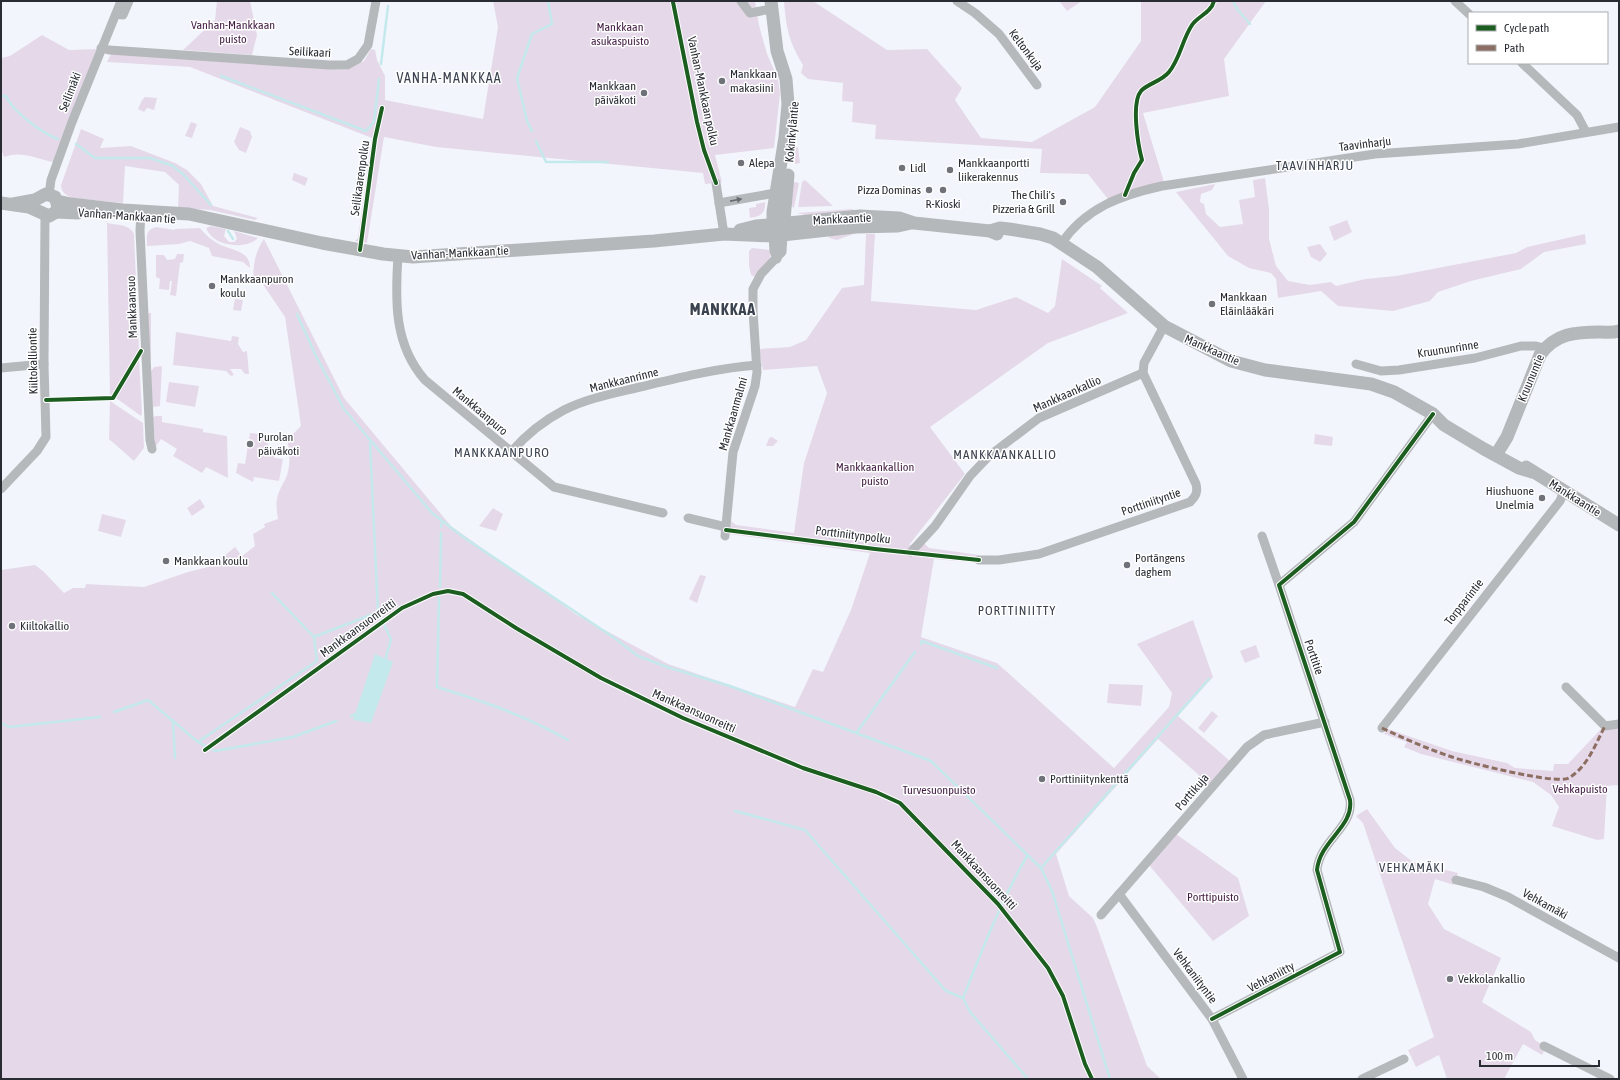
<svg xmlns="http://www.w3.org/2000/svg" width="1620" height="1080" font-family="'Asap Condensed',sans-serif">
  <rect width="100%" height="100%" fill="#f2f6fc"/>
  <g fill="#e5d9e9">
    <polygon points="217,1 250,1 257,35 252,55 183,50 215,20"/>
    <polygon points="493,1 755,1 759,25 767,54 778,79 780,94 774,148 715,155 722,182 705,184 703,173 436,147 384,137 367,243 355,241 358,238 372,138 190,67 107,62 111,54 346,70 364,61 371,49 375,50 377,60 385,76 385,100 483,119 498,27"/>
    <path d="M784,1H813L887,50L927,49L962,88L955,100L981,138L1032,142L1095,107L1141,41V1H1266L1224,59L1229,96L1143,113L1164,182L1108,199L1088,174L1040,173L1042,149L875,139L876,125L852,122L853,102L842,101L843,83L808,79L801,73L803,65C789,42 786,28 784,1Z"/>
    <polygon points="1059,1 1082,1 1067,11"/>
    <path d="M42,35L69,50L98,49L54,162C36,159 22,150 4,157L1,149V58L10,56Z"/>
    <polygon points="145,97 157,98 154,110 147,108 144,112 138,109 142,100"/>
    <polygon points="191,122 197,124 192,138 185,136"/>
    <polygon points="240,127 250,131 252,137 246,153 239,150 234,142"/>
    <path d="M81,129L104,139L100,148L131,146L175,163L187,170L201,184L213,206L258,218L255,220L210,210L178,208L179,185L165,172L125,166L123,203L72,198C66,195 61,192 61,185Z"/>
    <polygon points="798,147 800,163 795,164 795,148"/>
    <polygon points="294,173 308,178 305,186 292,180"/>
    <polygon points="1265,178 1269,209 1269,239 1276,266 1288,281 1310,285 1331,282 1336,286 1365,279 1396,276 1516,253 1527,247 1585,234 1586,244 1544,252 1521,269 1471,281 1438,292 1430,301 1393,311 1338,306 1321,291 1278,298 1276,279 1271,273 1249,268 1228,256 1176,192 1215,184 1212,190 1201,194 1200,202 1204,204 1206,214 1220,227 1243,224 1239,200 1255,197 1253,180"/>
    <polygon points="805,180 833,206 798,207 802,182"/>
    <polygon points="794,182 799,183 794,208 791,206 789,196"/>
    <path d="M765,202C766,213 760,217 750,218L749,208L756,207V204Z"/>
    <polygon points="852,209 858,212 817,218 797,213"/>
    <polygon points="1347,220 1352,232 1334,241 1329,227"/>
    <path d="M107,223C116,225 130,224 134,234L139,349L113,396L110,397Z"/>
    <path d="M211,226L226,229L224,236L229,242H234L237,239L234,231L258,238C245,250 213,247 206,228Z"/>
    <path d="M156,227L175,230V229L200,228C206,235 211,240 219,244C232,251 250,250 250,268L243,262L212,256L209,248L190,241L179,244L147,246C147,237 145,230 156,227Z"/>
    <polygon points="862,231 837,240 829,238 829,236"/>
    <path d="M866,234H875L871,301L976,310L1016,297L1048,313L1055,306L1062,259L1102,286L1100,288L1128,313L1048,343L930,427L965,474L909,545L924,543L929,548L979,555V563L934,559L921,637L997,663L1114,768L1169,707L1172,693L1137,644L1193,620L1213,677L1178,716L1230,761L1209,784L1158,739L1056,854L1069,896L1093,918L1097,927L1147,1066L1161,1079H1V570L35,565L43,571L64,593L73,588H85L86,584L144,587L188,572L212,566L235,547L242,556L255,546L253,534L265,527L264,524L278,519C275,501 276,496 285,480C291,469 290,451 287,440L301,426L285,317L262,283L254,282C252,269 255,251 264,239L344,398L451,526L577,615L668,664L795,707L813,669L823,672L851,610L870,553L729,534L731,521L736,525L794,533L804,463L827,393L817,366L763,370L759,349L790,347L806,340L842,288L864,285Z"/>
    <polygon points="1320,244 1327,254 1320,262 1311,257 1307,247"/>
    <path d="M752,248L770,250C773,261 762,269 755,277L751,275L749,266V251Z"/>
    <polygon points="177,254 184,254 183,262 180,263 176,296 170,295 172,281 170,281 169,290 159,289 160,279 156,277 156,255 164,255 167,260 175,259"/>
    <polygon points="235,299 243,300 241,311 233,310"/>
    <polygon points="147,313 151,313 151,359 150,359"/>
    <polygon points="176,332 231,341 232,336 239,337 238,344 243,352 247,351 249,374 245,374 241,369 230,369 234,375 231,376 226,371 173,365"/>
    <polygon points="139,359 142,413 141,416 116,398 136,361"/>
    <polygon points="162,366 160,406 154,407 152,406 150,373 154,367"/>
    <polygon points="169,382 199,386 195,407 166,402"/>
    <polygon points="110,401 143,423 144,448 134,461 109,439"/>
    <polygon points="156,416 162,416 162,422 203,429 203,432 227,436 228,478 206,467 202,473 173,456 177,449 161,439 156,446 155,444 153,417"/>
    <polygon points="250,433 260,434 275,453 274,458 283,459 279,481 254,477 253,482 236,473 238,463 245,464"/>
    <polygon points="1315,434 1333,437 1332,446 1314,444"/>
    <polygon points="772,437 778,441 773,446 766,446 769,438"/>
    <polygon points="200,499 205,507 192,516 187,508"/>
    <polygon points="493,508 503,514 496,531 479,526"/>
    <polygon points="102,514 126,520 121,537 98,531"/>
    <polygon points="700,575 706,576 697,603 689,599"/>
    <polygon points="1256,645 1260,657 1245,663 1240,651"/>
    <polygon points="1109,684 1143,685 1141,706 1107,703"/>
    <polygon points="1212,711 1218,716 1204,733 1198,728"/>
    <polygon points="1388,729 1452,751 1507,763 1515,768 1553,771 1554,764 1568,764 1601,729 1619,729 1619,785 1607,786 1604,839 1597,840 1552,826 1559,807 1551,795 1533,782 1421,754 1404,747 1407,742 1384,734"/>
    <polygon points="1367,809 1395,848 1413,862 1458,873 1454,885 1435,879 1428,904 1444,929 1501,958 1482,1002 1531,1032 1535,1040 1546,1047 1542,1055 1523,1044 1504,1079 1447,1079 1439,1055 1416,1067 1408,1050 1434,1037 1363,823 1356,816"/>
    <polygon points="1176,834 1238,878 1249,916 1213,941 1149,865"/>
  </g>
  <polygon fill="#c4e9ec" points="375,654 393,662 371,723 353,720"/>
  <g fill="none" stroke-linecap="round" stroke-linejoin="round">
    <g stroke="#c4e9ec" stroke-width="2.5">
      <polyline points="1233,1 1237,9 1250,24"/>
      <polyline points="381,64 388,6"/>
      <polyline points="221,76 366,131 374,122 379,79"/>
      <path d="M1,96H6C13,112 42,133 58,139"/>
      <polyline points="532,131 527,121 517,78 532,34 552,24 548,1"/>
      <polyline points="536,141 546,162 608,162"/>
      <polyline points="76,144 95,158 150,158 173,166 184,175 211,205"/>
      <polyline points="228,231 233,239"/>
      <polyline points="297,314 315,354 344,409 432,513 466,539 613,637 638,656 667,667 730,686 931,761 1041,868 1052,891 1110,1079"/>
      <polyline points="370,443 378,612 391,639 385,661"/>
      <polyline points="441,527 442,521"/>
      <polyline points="440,587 441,533"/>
      <polyline points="272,593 314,637 378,612"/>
      <path d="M439,598L437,687C485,702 524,715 568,740"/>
      <polyline points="921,644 922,641 997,668"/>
      <polyline points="114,712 148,700 198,742 215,751 293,737 336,721"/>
      <polyline points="351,716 358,713"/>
      <polyline points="173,721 175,758"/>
      <polyline points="1,723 9,727 100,717"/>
      <polyline points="857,732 915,652"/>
      <polyline points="198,742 317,661 314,637"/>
      <polyline points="735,811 805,830 946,991 963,998"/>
      <path d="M1027,856C1001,901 982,950 963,998L970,1012L1028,1079"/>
      <polyline points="1041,868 1209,679"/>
    </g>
    <g stroke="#b6b9bb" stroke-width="9">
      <polyline points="741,1 750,13 771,9"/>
      <polyline points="957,1 975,13 999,34 1037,85"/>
      <polyline points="1455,1 1469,14"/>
      <polyline points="116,14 123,15 129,1"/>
      <polyline points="101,48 109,50 329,65 347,65 358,59 368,45 376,1"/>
      <polyline points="1522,63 1577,115 1586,132"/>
      <polyline points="716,183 724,234"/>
      <polyline points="49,195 51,180 72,122 121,1"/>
      <polyline points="719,203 781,192"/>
      <polyline points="141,211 140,231 150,440 152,449"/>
      <polyline points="773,236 774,251 777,259"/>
      <path d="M1061,244C1085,208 1121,195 1162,186L1375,154L1518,144L1619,127"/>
      <path d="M398,256C395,301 394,345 425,380L554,487L663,513"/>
      <polyline points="1356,364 1381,371 1399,370 1475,358 1521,346 1536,346 1544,348"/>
      <polyline points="1,368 44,364"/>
      <path d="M512,451C526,435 545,420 564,410C588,398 615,393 640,387C678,378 718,368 757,365"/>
      <polyline points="1,489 37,451 46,437 44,364 45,215"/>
      <polyline points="688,518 726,527"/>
      <polyline points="725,536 733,452 755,386 757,372 753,311 753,289 761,274 782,252 783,235"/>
      <polyline points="1262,536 1279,585"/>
      <polyline points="911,552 935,526 970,476 989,456 1039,418 1143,373"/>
      <path d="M979,560H999L1039,554L1190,502C1196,496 1198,492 1196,484L1143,373L1144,363L1164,326"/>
      <polyline points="1566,687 1605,726 1619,724"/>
      <polyline points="1382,728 1560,501 1564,491"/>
      <polyline points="1456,880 1484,887 1508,897 1619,958"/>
      <polyline points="1119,894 1212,1019 1243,1079"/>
      <polyline points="1101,915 1247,747 1264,735 1325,722"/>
      <path d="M1212,1019L1340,952L1317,870C1320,840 1354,827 1350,800L1279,585L1354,522L1433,414"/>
      <polyline points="1544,1046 1610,1079"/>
      <polyline points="1362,1079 1404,1059"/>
    </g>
    <g stroke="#b5b8bb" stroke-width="13">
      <polyline points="771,1 777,51 786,79 788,104 785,137 773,212 773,232"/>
      <polyline points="57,201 71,204 123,210 189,214 322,243 383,254 413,257 654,241 724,234 773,236 855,227 898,226 911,223"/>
      <polyline points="1,203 29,207 49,216 56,212 58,207 55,197 46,194 35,200 13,204"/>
      <polyline points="56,212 78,213"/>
      <polyline points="740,230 756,226 860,216 899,218 914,223 990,231 997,234"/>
      <polyline points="783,231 788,175"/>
      <polyline points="990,231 1000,228 1009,229 1040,234 1053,238 1097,267 1164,326 1231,361 1265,370 1371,384 1394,392 1433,414 1444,425 1484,449 1519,468 1532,472"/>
      <path d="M1496,455L1507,437L1540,355C1555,333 1576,332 1600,332C1607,332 1613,333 1619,331"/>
      <polyline points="1526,467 1619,525"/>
    </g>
    <path stroke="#8d6e63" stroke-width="3" stroke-dasharray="6 3" stroke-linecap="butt" d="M1382,728C1405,739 1428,749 1452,757C1469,763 1557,785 1569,778C1588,766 1595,745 1605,726"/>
    <g stroke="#fff" stroke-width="6">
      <g id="cycleway">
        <polyline points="673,2 697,122 704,150 716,183"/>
        <path d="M1125,195L1134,173L1142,160C1138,145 1131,103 1141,91C1147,84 1162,81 1169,72C1180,59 1182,40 1192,25C1198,16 1211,13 1214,1"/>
        <polyline points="360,250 375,139 382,108"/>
        <polyline points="46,400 113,398 141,351"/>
        <polyline points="726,530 875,549 979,560"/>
        <polyline points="205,750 402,608 433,594 448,591 463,594 516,628 601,678 683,718 803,768 876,792 900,803 998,904 1048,968 1063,996 1085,1064 1092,1079"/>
        <path d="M1212,1019L1340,952L1317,870C1320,840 1354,827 1350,800L1279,585L1354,522L1433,414"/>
      </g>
    </g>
    <use href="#cycleway" stroke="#1b5e20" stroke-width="4"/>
  </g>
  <defs><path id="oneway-solid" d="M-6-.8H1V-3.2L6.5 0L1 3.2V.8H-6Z"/></defs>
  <use fill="#686b70" href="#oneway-solid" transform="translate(736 200) rotate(-11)"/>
  <g fill="#6f7379" stroke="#fff" stroke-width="1.5">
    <circle cx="722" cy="81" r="4"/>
    <circle cx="644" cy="93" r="4"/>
    <circle cx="741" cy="163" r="4"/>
    <circle cx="902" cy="168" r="4"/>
    <circle cx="950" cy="170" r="4"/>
    <circle cx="929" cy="190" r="4"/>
    <circle cx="943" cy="190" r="4"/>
    <circle cx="1063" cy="202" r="4"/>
    <circle cx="212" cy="286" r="4"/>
    <circle cx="1212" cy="304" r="4"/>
    <circle cx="250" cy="444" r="4"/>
    <circle cx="1542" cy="498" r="4"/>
    <circle cx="166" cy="561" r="4"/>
    <circle cx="1127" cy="565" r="4"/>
    <circle cx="12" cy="626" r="4"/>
    <circle cx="1042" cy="779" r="4"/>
    <circle cx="1450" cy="979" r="4"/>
  </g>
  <g text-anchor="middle" stroke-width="3" stroke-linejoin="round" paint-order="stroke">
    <g font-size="12" fill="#431d43" stroke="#fff">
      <text x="233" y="29">Vanhan-Mankkaan<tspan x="233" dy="14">puisto</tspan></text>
      <text x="620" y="31">Mankkaan<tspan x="620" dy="14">asukaspuisto</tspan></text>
      <text x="875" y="471">Mankkaankallion<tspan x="875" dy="14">puisto</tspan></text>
      <text x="1580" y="793">Vehkapuisto</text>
      <text x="939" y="794">Turvesuonpuisto</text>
      <text x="1213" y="901">Porttipuisto</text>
    </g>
    <g font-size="12" fill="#292c32" stroke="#fff">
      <text transform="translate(1026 50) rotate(53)" y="4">Keltonkuja</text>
      <text transform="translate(310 52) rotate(3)" y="4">Seilikaari</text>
      <text transform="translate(703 91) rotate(78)" y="4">Vanhan-Mankkaan polku</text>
      <text transform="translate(70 92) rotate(-69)" y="4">Seilimäki</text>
      <text transform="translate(792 132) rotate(-85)" y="4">Kokinkyläntie</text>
      <text transform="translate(1365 144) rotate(-7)" y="4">Taavinharju</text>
      <text transform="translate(360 178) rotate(-82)" y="4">Seilikaarenpolku</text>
      <text transform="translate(127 216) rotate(4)" y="4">Vanhan-Mankkaan tie</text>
      <text transform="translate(842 219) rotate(-3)" y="4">Mankkaantie</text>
      <text transform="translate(460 253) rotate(-3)" y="4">Vanhan-Mankkaan tie</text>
      <text transform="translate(132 307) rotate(-92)" y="4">Mankkaansuo</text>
      <text transform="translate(1448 349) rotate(-9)" y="4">Kruununrinne</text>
      <text transform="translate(1212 350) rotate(24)" y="4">Mankkaantie</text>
      <text transform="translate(33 361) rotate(-91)" y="4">Kiiltokalliontie</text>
      <text transform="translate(1531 378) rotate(-67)" y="4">Kruununtie</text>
      <text transform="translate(624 380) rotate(-14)" y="4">Mankkaanrinne</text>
      <text transform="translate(1067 394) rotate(-24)" y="4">Mankkaankallio</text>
      <text transform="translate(480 411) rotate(40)" y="4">Mankkaanpuro</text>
      <text transform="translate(733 414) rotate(-74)" y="4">Mankkaanmalmi</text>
      <text transform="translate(1575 498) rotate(32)" y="4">Mankkaantie</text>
      <text transform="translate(1151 502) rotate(-19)" y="4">Porttiniityntie</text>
      <text transform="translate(853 535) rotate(7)" y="4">Porttiniitynpolku</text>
      <text transform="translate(1464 602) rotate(-52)" y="4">Torpparintie</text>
      <text transform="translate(358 628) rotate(-36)" y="4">Mankkaansuonreitti</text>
      <text transform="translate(1314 657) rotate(71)" y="4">Porttitie</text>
      <text transform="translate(694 711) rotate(24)" y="4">Mankkaansuonreitti</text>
      <text transform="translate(1192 792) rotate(-49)" y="4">Porttikuja</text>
      <text transform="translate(984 875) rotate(47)" y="4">Mankkaansuonreitti</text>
      <text transform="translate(1545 904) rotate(29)" y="4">Vehkamäki</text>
      <text transform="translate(1195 976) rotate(53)" y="4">Vehkaniityntie</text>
      <text transform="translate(1271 977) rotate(-28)" y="4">Vehkaniitty</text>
    </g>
    <g font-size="12" fill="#292c32" stroke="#fff" text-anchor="start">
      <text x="730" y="78">Mankkaan<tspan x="730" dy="14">makasiini</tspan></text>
      <text x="636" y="90" text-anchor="end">Mankkaan<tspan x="636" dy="14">päiväkoti</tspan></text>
      <text x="749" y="167">Alepa</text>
      <text x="958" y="167">Mankkaanportti<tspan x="958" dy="14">liikerakennus</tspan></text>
      <text x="910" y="172">Lidl</text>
      <text x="921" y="194" text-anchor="end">Pizza Dominas</text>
      <text x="1055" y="199" text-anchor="end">The Chili's<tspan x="1055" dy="14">Pizzeria &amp; Grill</tspan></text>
      <text x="943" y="208" text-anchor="middle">R-Kioski</text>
      <text x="220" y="283">Mankkaanpuron<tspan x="220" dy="14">koulu</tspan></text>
      <text x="1220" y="301">Mankkaan<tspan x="1220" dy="14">Eläinlääkäri</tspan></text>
      <text x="258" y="441">Purolan<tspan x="258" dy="14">päiväkoti</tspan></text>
      <text x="1534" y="495" text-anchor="end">Hiushuone<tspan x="1534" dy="14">Unelmia</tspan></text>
      <text x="1135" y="562">Portängens<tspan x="1135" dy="14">daghem</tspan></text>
      <text x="174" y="565">Mankkaan koulu</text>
      <text x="20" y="630">Kiiltokallio</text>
      <text x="1050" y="783">Porttiniitynkenttä</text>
      <text x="1458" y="983">Vekkolankallio</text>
    </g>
    <g font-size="13" letter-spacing="1" fill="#3c4350" stroke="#fff">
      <text x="1315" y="170">TAAVINHARJU</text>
      <text x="502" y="457">MANKKAANPURO</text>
      <text x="1005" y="459">MANKKAANKALLIO</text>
      <text x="1017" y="615">PORTTINIITTY</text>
      <text x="1412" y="872">VEHKAMÄKI</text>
    </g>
    <g font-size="14" letter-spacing="1" fill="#3c4350" stroke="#fff">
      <text x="449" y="83">VANHA-MANKKAA</text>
    </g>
    <g font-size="16" font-weight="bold" letter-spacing="1" fill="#3c4350" stroke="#fff">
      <text x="723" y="315">MANKKAA</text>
    </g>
  </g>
  <rect width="1620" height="1080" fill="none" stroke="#292c32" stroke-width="4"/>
  <rect x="1468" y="12" width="140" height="52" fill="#ffffff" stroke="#a9abad"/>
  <rect x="1476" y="25" width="20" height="6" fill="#1b5e20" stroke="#a9abad"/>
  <text x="1504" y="32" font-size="12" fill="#292c32">Cycle path</text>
  <rect x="1476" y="45" width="20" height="6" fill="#8d6e63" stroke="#a9abad"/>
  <text x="1504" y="52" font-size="12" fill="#292c32">Path</text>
  <path d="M1480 1060v6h119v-6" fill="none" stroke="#292c32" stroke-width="2"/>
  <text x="1486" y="1060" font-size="12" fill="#292c32" stroke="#ffffff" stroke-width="3" paint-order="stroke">100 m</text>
</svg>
